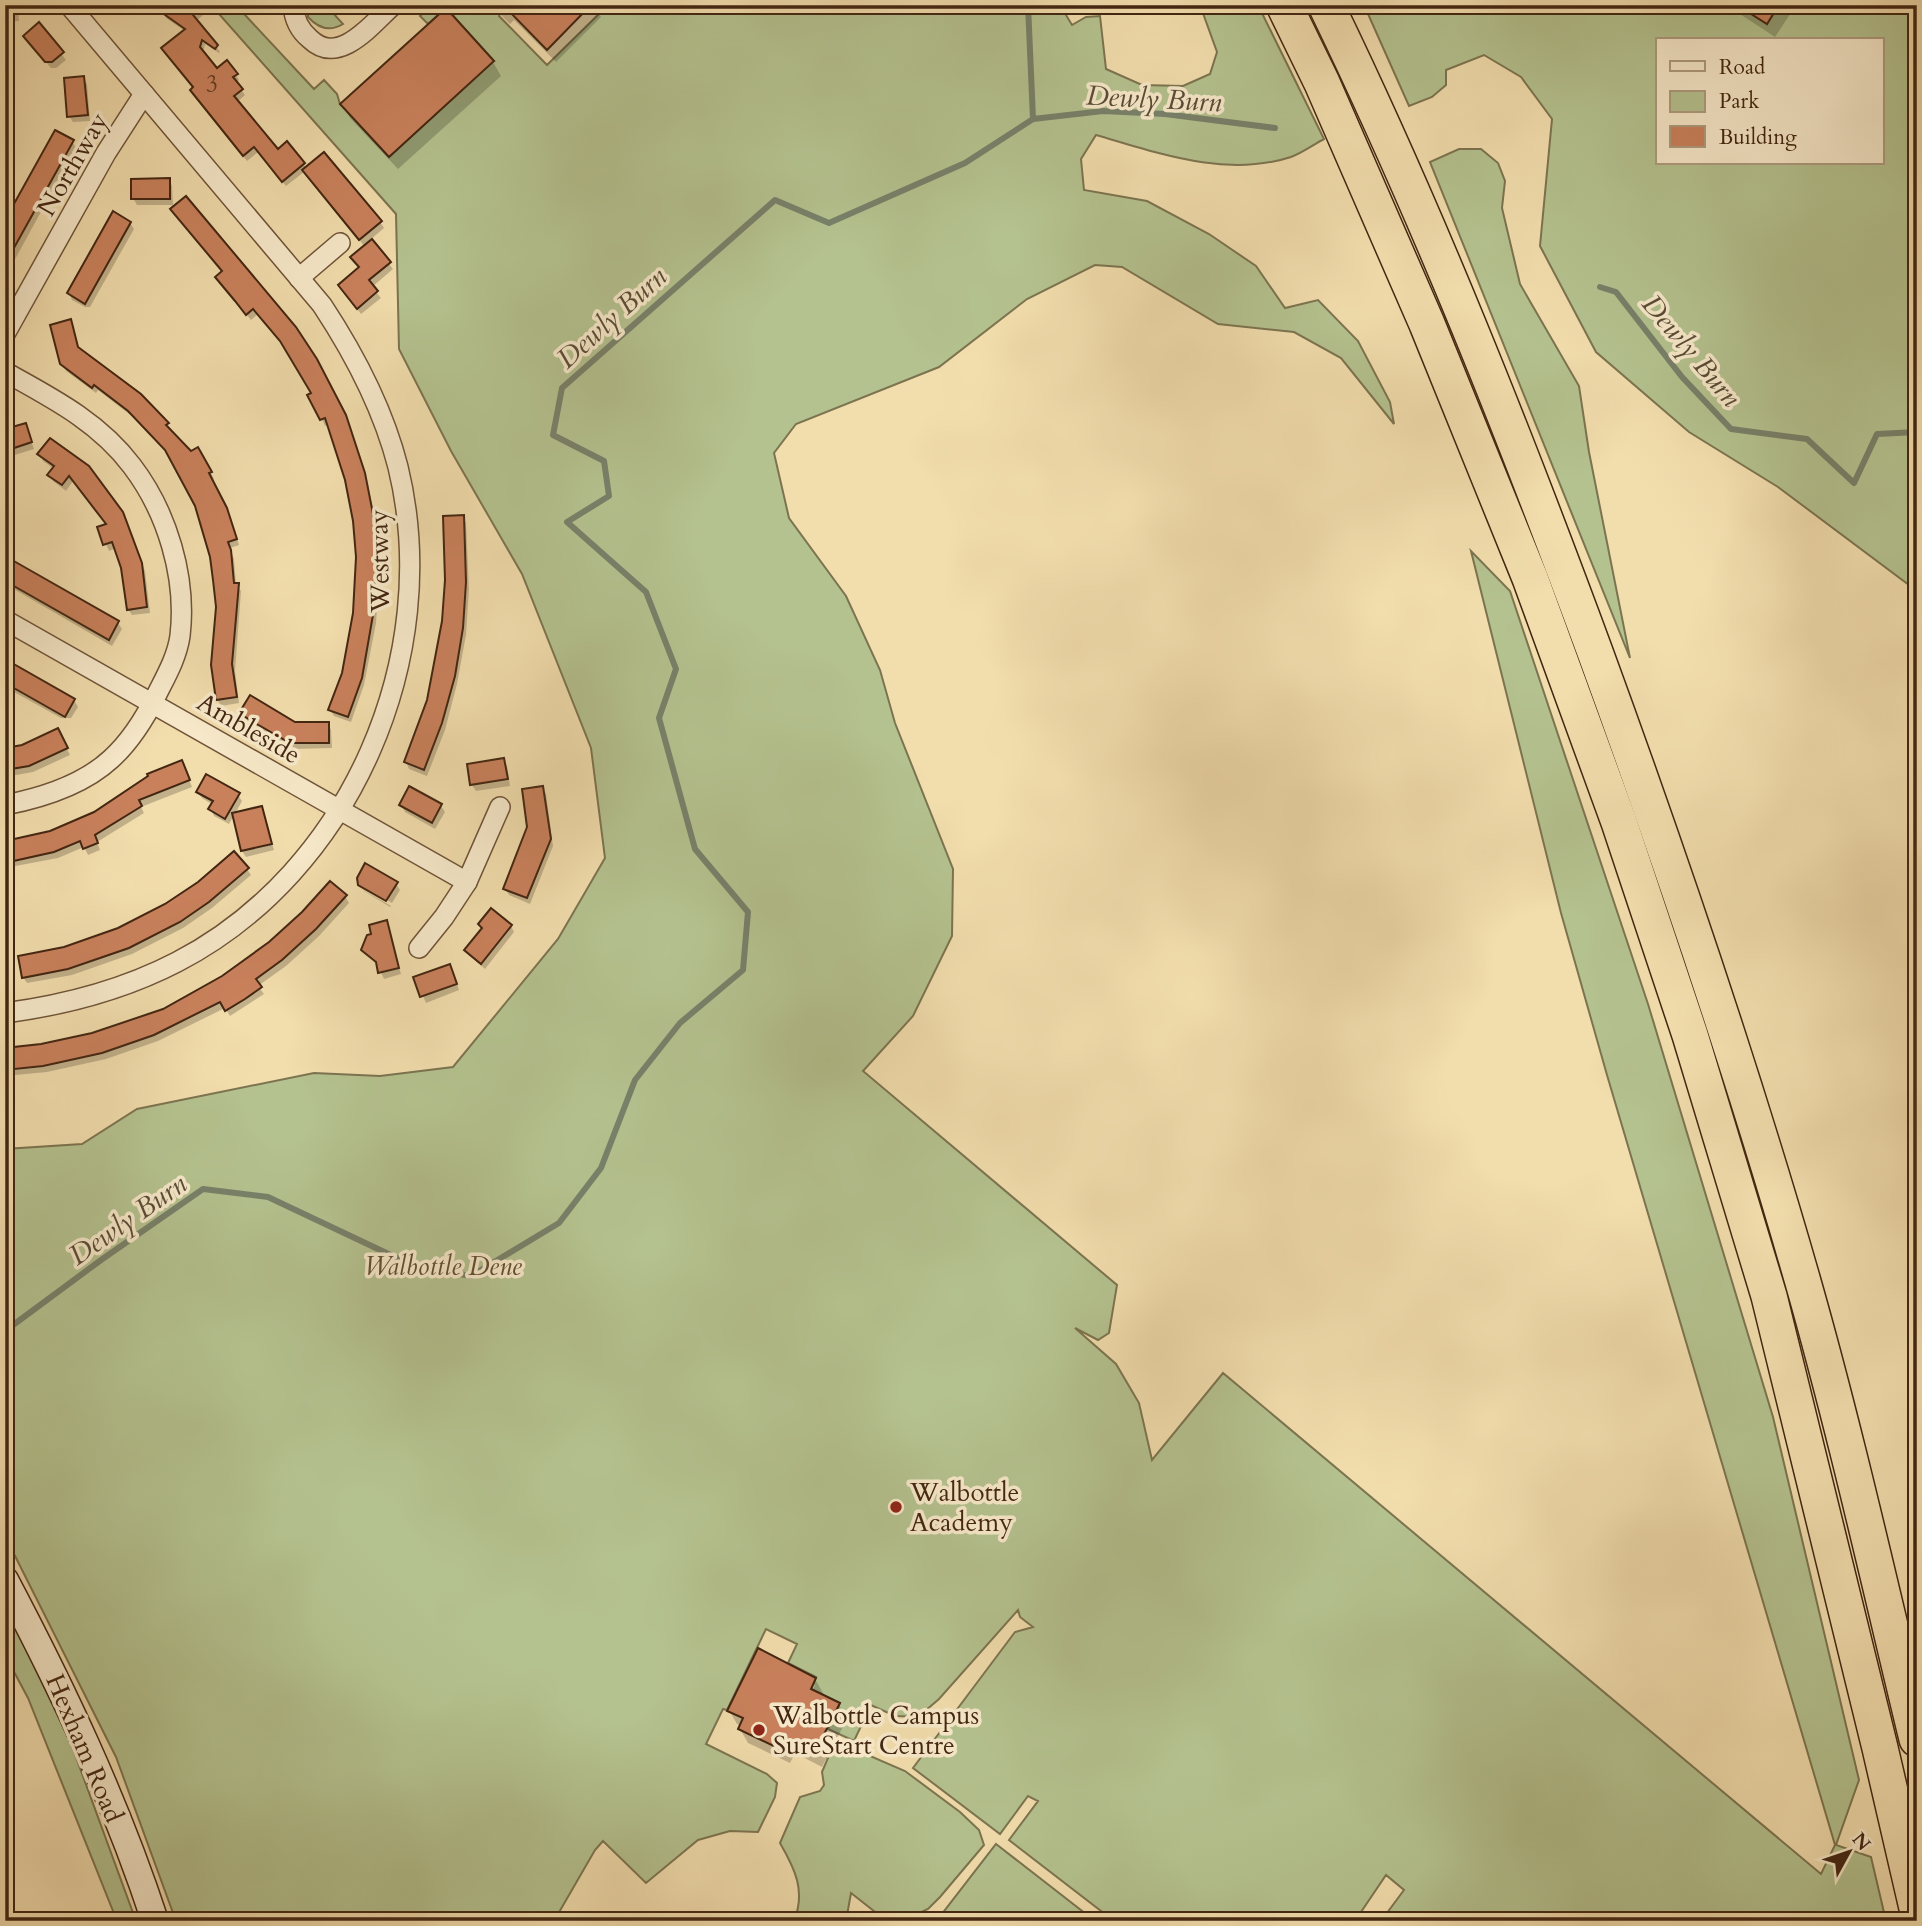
<svg xmlns="http://www.w3.org/2000/svg" width="1922" height="1926" font-family="Cardo,serif">
  <rect width="100%" height="100%" fill="#f2ddad"/>
  <filter id="stains"><feTurbulence type="fractalNoise" baseFrequency=".00286" numOctaves="4"/><feColorMatrix values="0 0 0 0 .2 0 0 0 0 .09 0 0 0 0 .02 0 0 0 .5 -.17"/></filter>
  <radialGradient id="worn" r=".72"><stop offset=".6" stop-color="#630" stop-opacity="0"/><stop offset="1" stop-color="#630" stop-opacity=".3"/></radialGradient>
  <g fill="#b4c28f" stroke="#7c7450" stroke-width="2" fill-rule="evenodd">
    <path d="M211,5H254L245,15L314,89L324,80L337,94L340,104L494,61L446,8L428,24L420,16L431,5H495L501,12L499,16L547,65L608,5H1060L1072,25L1086,17L1100,16L1106,69L1142,85L1183,86L1210,74L1217,52L1200,5H1258L1324,139C1313,145 1302,153 1291,157C1226,178 1158,153 1096,135L1081,159L1084,190L1147,201L1209,234L1256,266L1285,308L1318,300L1358,341L1390,402L1394,424L1341,358L1294,332L1218,324L1122,267L1095,265L1027,299L939,367L796,424L774,453L789,518L846,596L880,670L895,723L953,869L952,936L913,1016L863,1071L1117,1285L1109,1333L1098,1340L1075,1328L1116,1364L1139,1403L1152,1460L1223,1373L1821,1874L1835,1845L1607,1075L1561,913L1471,551L1510,591L1648,1004L1773,1417L1859,1780L1836,1845L1871,1857L1886,1921H1381L1404,1890L1386,1875L1359,1915L1366,1921H1114L1009,1840L1038,1801L1028,1796L1000,1834L913,1768L1015,1632L1033,1627L1020,1617L1018,1610L939,1699L918,1717L895,1716L871,1705L854,1741L828,1729L840,1703L811,1689L816,1677L788,1663L797,1644L766,1629L727,1710L723,1709L706,1744L767,1774L777,1783L775,1797L758,1832L730,1831L698,1840L646,1883L603,1841L595,1850L554,1921H176L116,1757L5,1536V1149L82,1144L137,1109L314,1073L380,1076L453,1067L558,939L605,858L591,748L522,574L451,451L399,349L396,214Z"/>
    <path d="M308,5H339L332,12L343,24C330,32 318,28 308,17Z"/>
    <path d="M1364,5H1917V591L1778,487L1689,432L1596,352L1540,246L1552,119L1521,77L1484,55L1446,70V85L1432,97L1409,106ZM1658,40H1882V163H1658Z"/>
    <polygon points="1459,149 1481,149 1498,163 1505,181 1502,208 1520,284 1579,386 1589,452 1630,658 1430,162"/>
    <polygon points="5,1597 47,1678 136,1921 117,1921 28,1698 5,1655"/>
    <path d="M824,1736L905,1771L960,1812L979,1830L984,1845L940,1897L928,1909L913,1916L879,1915L851,1893L846,1921H794C806,1891 795,1869 780,1843L800,1797L820,1791L824,1785L822,1772L828,1758L816,1751Z"/>
    <polygon points="996,1844 1095,1921 916,1921 941,1915"/>
  </g>
  <g fill="#0003" fill-rule="evenodd">
    <polygon points="5,5 18,5 19,21 5,22"/>
    <polygon points="113,5 159,5 159,8 115,9"/>
    <polygon points="204,5 208,11 196,21 220,52 219,53 205,44 203,53 217,71 236,75 239,80 236,83 245,95 237,102 277,151 304,164 306,169 380,222 384,228 370,240 393,269 372,287 381,298 361,314 340,286 360,269 365,247 304,172 286,186 258,152 247,161 196,96 185,31 166,18 163,12"/>
    <polygon points="491,5 594,5 601,17 556,62 514,20 510,24"/>
    <polygon points="1726,5 1796,5 1775,37"/>
    <polygon points="39,25 66,60 56,68 51,68 29,42"/>
    <polygon points="493,62 501,76 398,169 350,118 342,104"/>
    <polygon points="83,78 87,84 90,121 73,122 69,116"/>
    <polygon points="72,141 76,148 8,272 5,270 5,224"/>
    <polygon points="169,180 172,186 173,205 137,205 133,198"/>
    <polygon points="173,210 349,424 367,481 377,527 379,580 376,623 364,685 351,722 334,716 330,710 343,673 354,613 358,557 355,521 347,480 329,424 325,426 322,419 310,396 314,394 286,348 258,314 251,320 221,283 223,272"/>
    <polygon points="130,223 134,229 90,307 85,307 72,300 69,293"/>
    <polygon points="70,321 79,350 167,424 191,453 198,449 214,479 211,480 230,516 239,545 230,548 234,559 236,585 241,591 235,671 239,703 221,706 217,699 217,607 212,556 196,506 170,455 133,417 98,390 96,393 66,371 62,364"/>
    <polygon points="25,425 34,449 5,458 5,431"/>
    <polygon points="50,440 127,522 145,571 150,613 132,615 128,609 123,567 116,548 109,551 99,528 107,525 73,481 66,491 53,481 50,475 54,469 43,461 40,454"/>
    <polygon points="463,517 466,523 469,589 466,635 457,684 445,730 427,776 409,769 406,762 429,700"/>
    <polygon points="5,558 118,623 122,629 112,646 5,584"/>
    <polygon points="5,661 74,700 78,707 71,718 61,718 5,687"/>
    <polygon points="241,713 295,724 328,723 331,730 332,748 295,749 245,719"/>
    <polygon points="61,736 70,755 33,772 5,777 5,750"/>
    <polygon points="503,760 507,766 510,786 476,791 472,785"/>
    <polygon points="185,769 192,787 141,807 144,813 97,842 100,850 88,855 84,847 58,858 5,868 5,843 50,832 95,814"/>
    <polygon points="542,788 546,794 553,846 530,904 509,895 505,888"/>
    <polygon points="198,792 238,795 242,801 235,814 261,808 274,850 246,857 242,851 234,815 229,824 214,816 211,809 213,805 202,798"/>
    <polygon points="401,805 441,806 445,812 435,829 405,812"/>
    <polygon points="247,869 251,875 212,908 183,928 132,954 72,975 27,983 23,977 64,949 119,930"/>
    <polygon points="360,884 396,884 400,890 392,903"/>
    <polygon points="363,890 391,906 390,907 364,891"/>
    <polygon points="345,896 349,903 319,936 286,966 258,986 264,994 230,1016 225,1008 158,1041 106,1059 47,1072 5,1076 5,1050 41,1046 92,1034 164,1010 223,977"/>
    <polygon points="386,922 401,974 384,979 378,966 363,949"/>
    <polygon points="511,926 514,932 485,969 470,956 466,950 483,929"/>
    <polygon points="453,972 459,990 426,1003 415,978"/>
    <path d="M815,1679L823,1693L822,1696L839,1705L847,1719L822,1767L795,1753L790,1763L748,1743L740,1729L741,1726L737,1724L729,1710ZM811,1685H815L809,1697Z"/>
  </g>
  <g fill="none" stroke-linecap="round" stroke-linejoin="round">
    <g stroke="#78816a" stroke-width="6">
      <polyline points="1028,5 1033,119"/>
      <polyline points="1600,287 1616,292 1682,377 1731,429 1807,439 1854,483 1877,434 1917,432"/>
      <polyline points="5,1331 101,1260 203,1189 268,1197 414,1266 471,1276 559,1223 601,1168 635,1080 680,1023 743,970 748,912 695,849 659,718 676,669 646,592 567,522 609,496 604,461 553,435 562,388 775,200 829,223 965,163 1033,119 1103,111 1165,114 1275,128"/>
    </g>
  </g>
  <g fill="#c9815c" stroke="#432612" stroke-width="2">
    <polygon points="151,5 206,5 193,15 218,45 215,49 202,40 200,47 217,68 227,60 238,74 233,77 243,89 234,96 235,97 278,149 287,141 305,163 282,182 254,147 243,156 190,90 193,87 161,48 185,29"/>
    <polygon points="503,5 591,5 547,50"/>
    <polygon points="1737,5 1779,5 1767,24"/>
    <polygon points="446,8 494,61 389,157 340,104"/>
    <polygon points="39,22 64,52 52,62 45,62 23,36"/>
    <polygon points="84,76 88,115 67,117 64,78"/>
    <polygon points="55,130 74,140 5,264 5,220"/>
    <polygon points="324,152 382,221 359,240 302,170"/>
    <polygon points="170,178 170,199 131,199 131,179"/>
    <polygon points="186,196 296,327 317,359 346,415 365,473 374,519 376,573 373,615 362,678 348,717 328,710 342,673 353,613 356,557 353,521 345,480 325,418 320,420 307,395 311,393 280,341 253,309 246,315 235,301 215,277 222,271 170,209"/>
    <polygon points="113,211 131,222 85,304 67,293"/>
    <polygon points="372,239 391,262 369,280 378,291 357,309 338,285 359,267 350,257"/>
    <polygon points="71,319 78,347 141,394 169,423 166,425 191,451 198,447 212,472 209,473 227,508 237,539 228,542 231,550 234,583 239,583 232,664 237,697 216,700 211,665 216,607 213,580 210,557 195,506 165,450 128,411 94,385 92,388 60,364 50,325"/>
    <polygon points="26,423 32,442 5,451 5,429"/>
    <polygon points="50,438 89,466 123,512 142,563 147,607 127,610 121,568 112,542 103,545 97,527 106,524 69,476 62,485 47,475 54,466 37,454"/>
    <polygon points="464,515 466,582 463,628 455,676 442,723 424,770 404,762 427,700 442,621 445,580 443,516"/>
    <polygon points="5,556 119,621 109,640 5,581"/>
    <polygon points="5,659 75,699 65,717 5,683"/>
    <polygon points="250,695 295,722 329,722 329,743 290,743 255,723 239,713"/>
    <polygon points="58,728 68,748 29,766 5,770 5,748 22,745"/>
    <polygon points="504,758 508,779 470,785 467,764"/>
    <polygon points="182,760 190,780 139,800 142,806 95,835 98,843 83,849 80,841 54,852 9,862 5,841 50,831 94,812 148,776 147,774"/>
    <polygon points="206,774 240,793 225,819 208,809 213,801 196,792"/>
    <polygon points="409,786 442,804 432,823 399,805"/>
    <polygon points="543,786 551,839 527,898 503,889 527,827 522,789"/>
    <polygon points="262,806 272,844 241,851 232,813"/>
    <polygon points="234,851 249,868 209,902 180,922 129,948 68,969 22,978 18,956 64,947 118,928 165,904 198,882"/>
    <polygon points="365,863 398,882 386,901 358,885 357,878"/>
    <polygon points="330,881 347,895 316,929 282,960 256,979 262,987 245,999 225,1011 220,1002 154,1035 102,1053 43,1066 5,1070 5,1048 41,1044 92,1033 163,1009 222,976 269,942 302,912"/>
    <polygon points="491,908 512,925 481,964 464,950 482,928 478,924"/>
    <polygon points="387,920 399,968 378,973 376,962 361,950 367,935 371,934 369,925"/>
    <polygon points="450,964 457,984 420,997 413,977"/>
    <polygon points="758,1648 816,1678 811,1689 840,1703 814,1754 787,1740 782,1750 738,1729 743,1718 727,1711"/>
  </g>
  <g fill="none" stroke-linecap="round" stroke-linejoin="round">
    <g stroke="#6f5439" stroke-width="22">
      <g id="street">
        <path d="M293,5C294,19 299,30 310,39C339,67 372,24 393,5"/>
        <polyline points="299,278 340,243"/>
        <polyline points="5,334 106,153 144,94"/>
        <path d="M5,372C52,398 99,422 132,466C167,512 187,577 180,636C177,657 166,676 157,694C145,718 131,741 111,759C84,784 41,798 5,805"/>
        <polyline points="5,620 467,882"/>
        <polyline points="419,948 444,917 467,882 500,807"/>
        <path d="M5,1013C65,1005 123,990 177,962C351,872 444,656 398,467C383,408 355,355 322,305L69,5"/>
      </g>
    </g>
    <g stroke="#432612" stroke-width="29">
      <path id="secondary" d="M5,1580C63,1690 116,1802 155,1921"/>
    </g>
    <g stroke="#432612" stroke-width="38">
      <g id="highway">
        <polyline points="1284,5 1322,83 1427,324 1530,578 1619,822 1690,1035 1769,1296 1880,1748 1917,1908"/>
        <path d="M1326,5C1428,215 1514,433 1595,652C1671,860 1742,1069 1803,1282C1846,1433 1880,1586 1917,1739"/>
      </g>
    </g>
    <use href="#street" stroke="#f7e9ca" stroke-width="19"/>
    <use href="#secondary" stroke="#f7e9ca" stroke-width="26"/>
    <use href="#highway" stroke="#f2ddad" stroke-width="35"/>
  </g>
  <g fill="#8f2418" stroke="#f7e9ca" stroke-width="2.5">
    <circle cx="896" cy="1507" r="7"/>
    <circle cx="759" cy="1730" r="7"/>
  </g>
  <g text-anchor="middle" stroke-width="7" stroke-linejoin="round" paint-order="stroke">
    <g font-size="23" fill="#643d24">
      <text x="212" y="92">3</text>
    </g>
    <g font-size="26" fill="#432612" stroke="#f7e9ca">
      <text transform="translate(72 164) rotate(-60)" y="9">Northway</text>
      <text transform="translate(379 561) rotate(-91)" y="9">Westway</text>
      <text transform="translate(249 728) rotate(30)" y="9">Ambleside</text>
      <text transform="translate(85 1748) rotate(67)" y="9">Hexham Road</text>
    </g>
    <g font-size="26" font-style="italic" fill="#5f4d31" stroke="#f7e9ca">
      <text x="443" y="1275">Walbottle Dene</text>
    </g>
    <g font-size="26" fill="#432612" stroke="#f7e9ca" text-anchor="start">
      <text x="910" y="1501">Walbottle<tspan x="910" dy="30">Academy</tspan></text>
      <text x="773" y="1724">Walbottle Campus<tspan x="773" dy="30">SureStart Centre</tspan></text>
    </g>
    <g font-size="28" font-style="italic" fill="#594c37" stroke="#f7e9ca">
      <text transform="translate(1154 98) rotate(3)" y="10">Dewly Burn</text>
      <text transform="translate(611 317) rotate(-42)" y="10">Dewly Burn</text>
      <text transform="translate(1692 350) rotate(50)" y="10">Dewly Burn</text>
      <text transform="translate(127 1219) rotate(-35)" y="10">Dewly Burn</text>
    </g>
  </g>
  <rect width="1922" height="1926" fill="none" stroke="#f2ddad" stroke-width="28"/>
  <rect x="7" y="7" width="1908" height="1912" fill="none" stroke="#432612" stroke-width="3.5"/>
  <rect x="14" y="14" width="1894" height="1898" fill="none" stroke="#432612" stroke-width="2"/>
  <rect x="1656" y="38" width="228" height="126" fill="#f7e9ca" stroke="#af9b80" stroke-width="2"/>
  <rect x="1670" y="61" width="35" height="10" fill="#f7e9ca" stroke="#af9b80" stroke-width="2"/>
  <text x="1719" y="74" font-size="21" fill="#432612">Road</text>
  <rect x="1670" y="91" width="35" height="21" fill="#b4c28f" stroke="#af9b80" stroke-width="2"/>
  <text x="1719" y="108" font-size="21" fill="#432612">Park</text>
  <rect x="1670" y="126" width="35" height="21" fill="#c9815c" stroke="#af9b80" stroke-width="2"/>
  <text x="1719" y="144" font-size="21" fill="#432612">Building</text>
  <g transform="translate(1849 1852) rotate(50)" stroke="#f7e9ca" stroke-width="5" paint-order="stroke">
  <path d="M0-5L12 26L0 18L-12 26Z" fill="#432612"/>
  <text y="-10" font-size="19" font-weight="bold" text-anchor="middle" fill="#432612">N</text>
  </g>
  <rect width="100%" height="100%" filter="url(#stains)"/>
  <rect width="100%" height="100%" fill="url(#worn)"/>
</svg>
